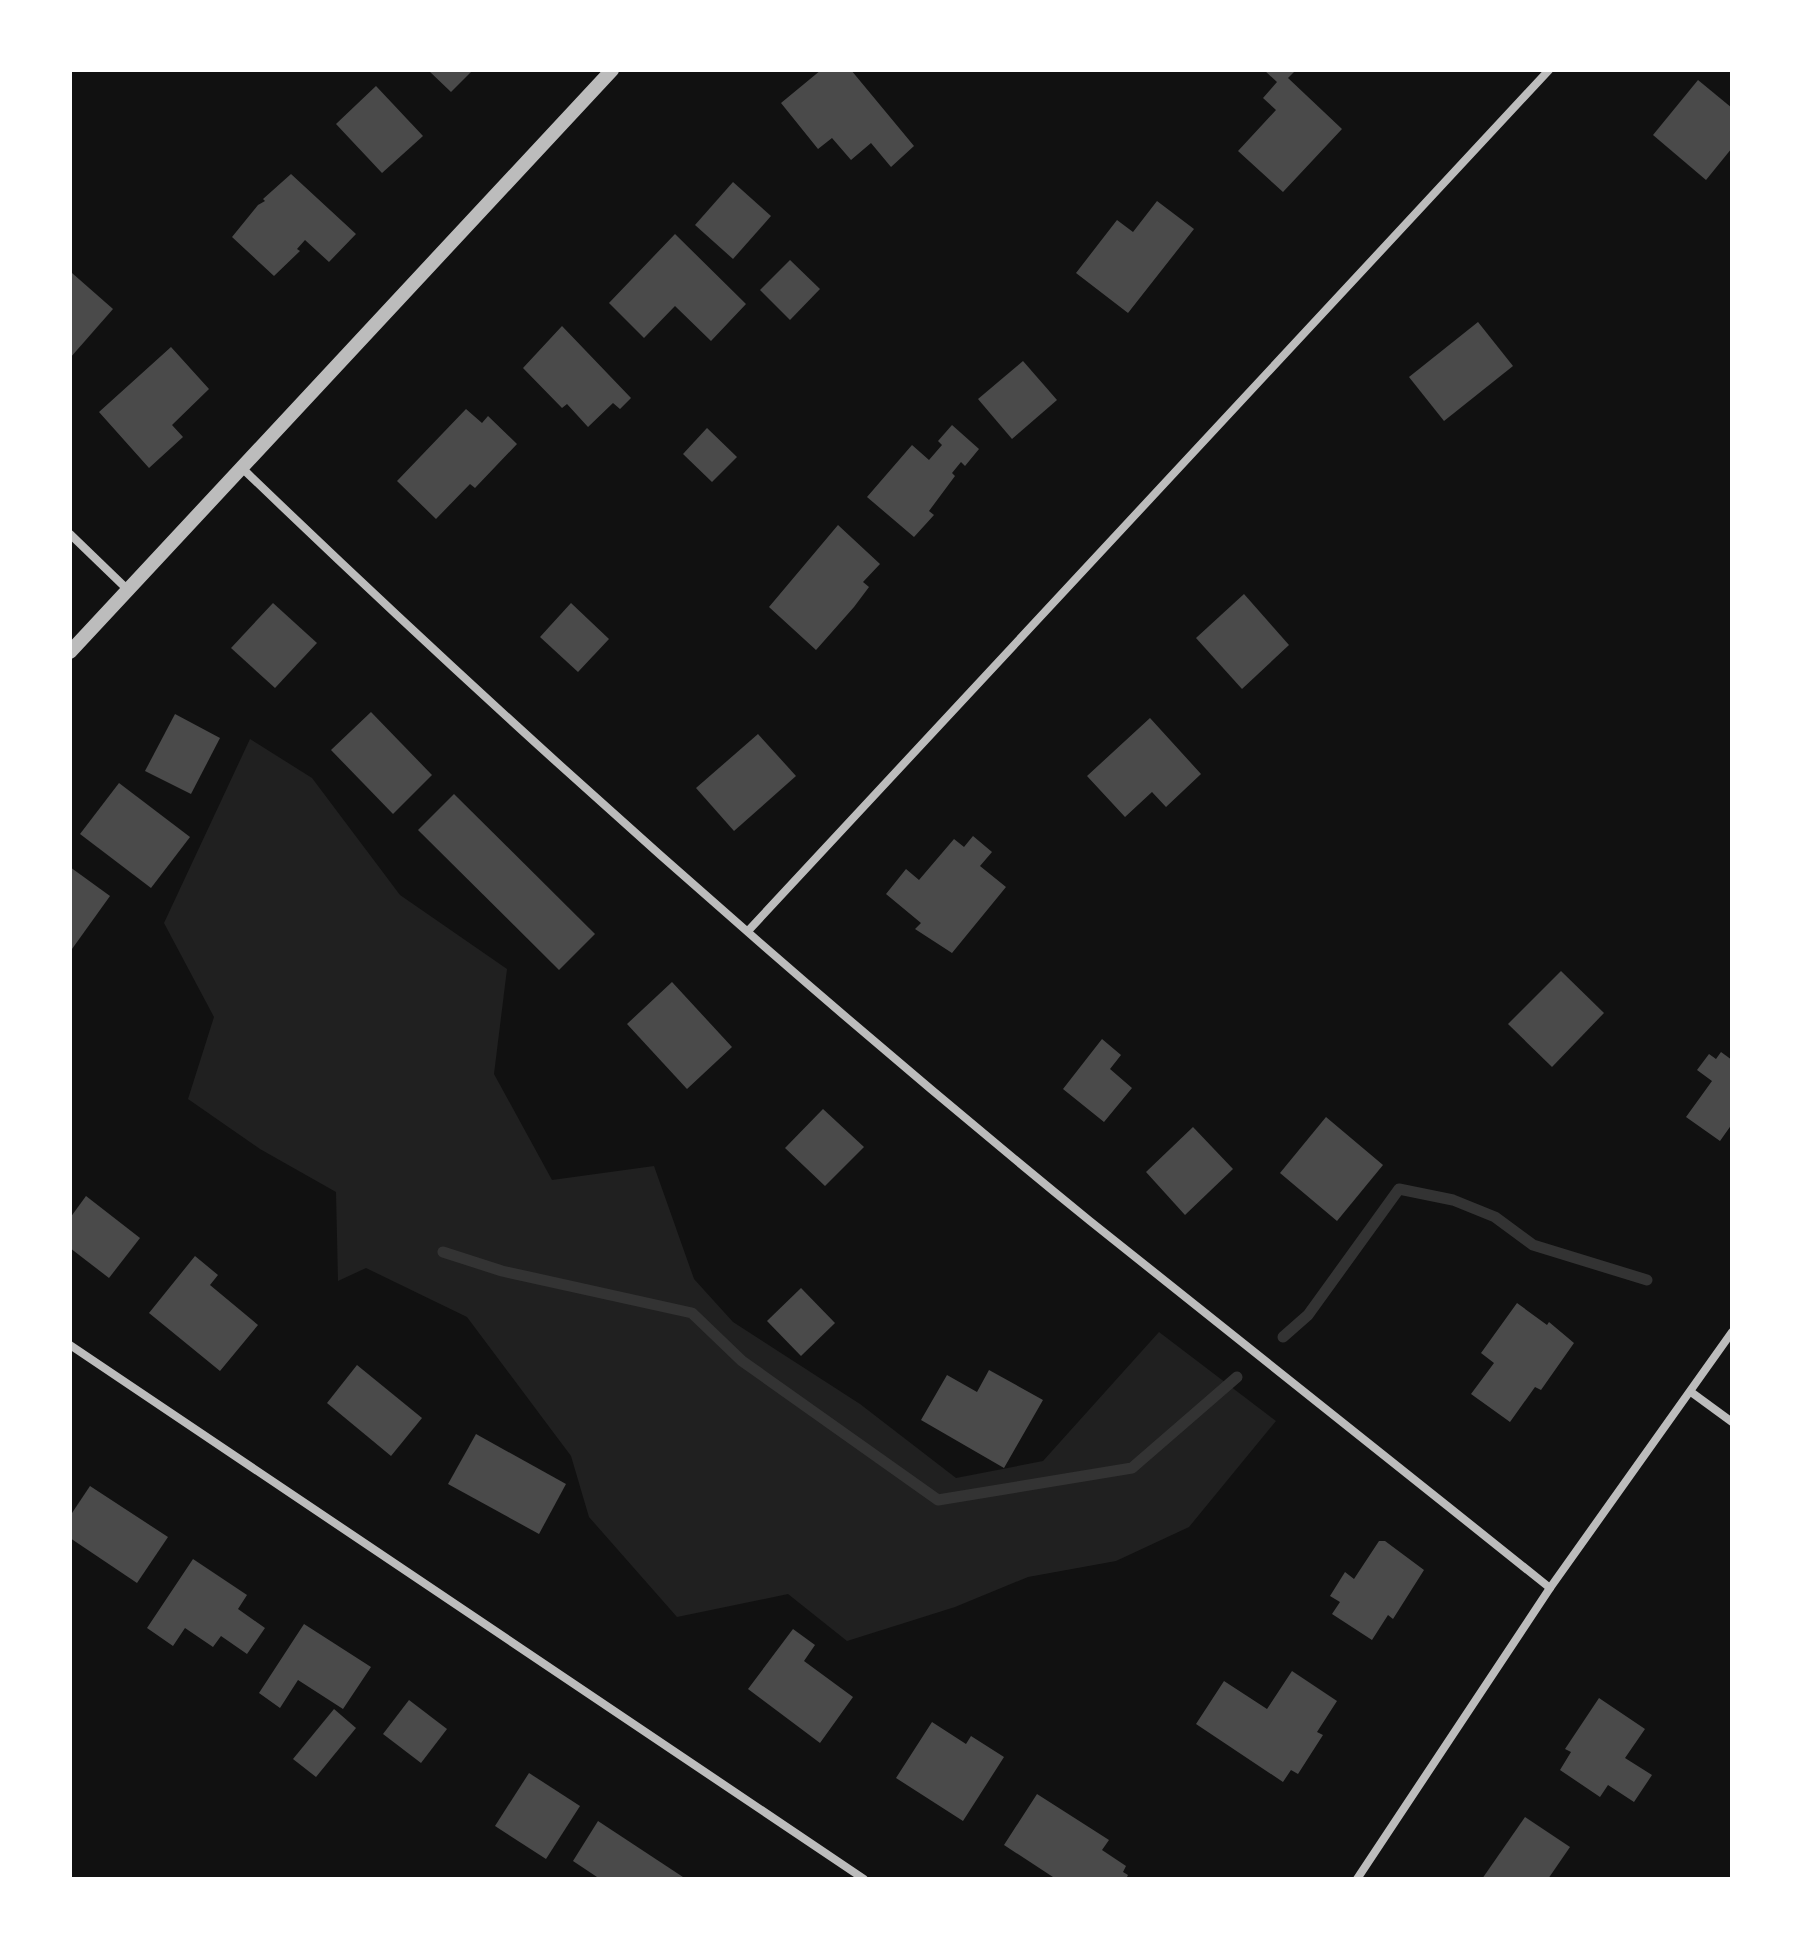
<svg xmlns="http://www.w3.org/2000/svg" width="1802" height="1949" font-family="'Crimson Pro',serif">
  <rect width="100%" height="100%" fill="#111"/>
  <polygon fill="#202020" points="250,739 312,778 400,895 507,969 494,1074 552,1180 654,1166 694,1279 733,1322 860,1404 956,1478 1043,1461 1159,1332 1276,1421 1189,1527 1116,1561 1028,1577 955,1607 847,1641 788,1594 677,1617 589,1517 571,1456 467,1317 366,1268 338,1281 336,1192 260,1149 188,1099 214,1017 164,923"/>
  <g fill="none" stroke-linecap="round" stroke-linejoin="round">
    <g stroke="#333" stroke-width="11">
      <polyline points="443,1252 502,1271 692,1313 742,1361 938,1500 1132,1468 1237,1377"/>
      <polyline points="1283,1337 1308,1315 1399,1189 1453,1200 1495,1217 1533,1245 1647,1280"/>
    </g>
  </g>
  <g fill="#4a4a4a">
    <polygon points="428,70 473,70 451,92"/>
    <polygon points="821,70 851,70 914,146 891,167 871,143 851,160 832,138 818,149 781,103"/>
    <polygon points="1264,70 1296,70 1288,78 1342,129 1283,192 1238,151 1276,110 1263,98 1277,82"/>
    <polygon points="1698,80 1732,108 1732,148 1706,180 1653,135"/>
    <polygon points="376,86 423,136 382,173 336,124"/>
    <polygon points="291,174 356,234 329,262 305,240 297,249 300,251 274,276 232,237 258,205 265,201 263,199"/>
    <polygon points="733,182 771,216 733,259 695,225"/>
    <polygon points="1157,201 1194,229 1128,313 1076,273 1117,220 1133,232"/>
    <polygon points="675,234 746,304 711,341 675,306 644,338 609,303"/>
    <polygon points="790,260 820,289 790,320 760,290"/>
    <polygon points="72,273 113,309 70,358 70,276"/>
    <polygon points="1478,322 1513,366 1444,421 1409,377"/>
    <polygon points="562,326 631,398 620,409 613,403 588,427 567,404 562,408 523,368"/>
    <polygon points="171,347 209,389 172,425 183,437 149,468 99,412"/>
    <polygon points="1023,361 1057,400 1012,439 978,399"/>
    <polygon points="466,409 482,423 488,416 517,444 475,488 470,484 436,519 397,481"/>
    <polygon points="952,425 979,449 965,466 961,462 952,473 955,476 929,511 934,515 914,537 867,497 912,445 929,460 942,445 938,441"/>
    <polygon points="707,428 737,457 712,482 683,454"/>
    <polygon points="838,525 880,564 863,582 869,587 854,607 816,650 769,607"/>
    <polygon points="1244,594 1289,645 1242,689 1196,638"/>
    <polygon points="273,603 317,643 275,688 231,648"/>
    <polygon points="571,603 609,639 578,672 540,637"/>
    <polygon points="371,712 432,775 393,814 331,750"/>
    <polygon points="175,714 220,738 191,794 145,771"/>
    <polygon points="1150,718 1201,774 1166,807 1152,792 1125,817 1087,776"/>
    <polygon points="758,734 796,776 734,831 696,788"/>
    <polygon points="119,783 190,837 151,888 80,834"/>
    <polygon points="454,794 595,934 559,970 418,830"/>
    <polygon points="973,836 992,852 980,866 1006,887 952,953 915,929 921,923 886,894 906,869 919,880 954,839 964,847"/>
    <polygon points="70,867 110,896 72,949 70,947"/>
    <polygon points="1561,971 1604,1013 1552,1067 1508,1024"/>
    <polygon points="672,982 732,1047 687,1089 627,1024"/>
    <polygon points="1102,1039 1121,1055 1110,1069 1132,1088 1104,1122 1063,1089"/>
    <polygon points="1721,1052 1732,1060 1732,1124 1720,1141 1686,1117 1712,1081 1697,1070 1709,1054 1716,1059"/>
    <polygon points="823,1109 864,1147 825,1186 785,1148"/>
    <polygon points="1326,1117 1383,1165 1337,1221 1280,1173"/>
    <polygon points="1193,1127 1233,1169 1185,1215 1146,1172"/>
    <polygon points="86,1196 140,1238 109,1278 70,1248 70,1218"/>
    <polygon points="195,1256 218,1275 210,1285 258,1325 220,1371 149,1313"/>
    <polygon points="801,1288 835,1323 801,1356 767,1321"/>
    <polygon points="1517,1303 1547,1325 1549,1322 1574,1343 1541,1390 1535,1387 1510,1422 1471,1394 1494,1363 1481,1353"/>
    <polygon points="357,1365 422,1418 391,1456 327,1403"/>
    <polygon points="989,1370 1043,1400 1004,1468 921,1420 947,1375 977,1392"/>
    <polygon points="476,1434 566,1484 539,1534 448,1484"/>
    <polygon points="90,1486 168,1537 137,1583 70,1538 70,1516"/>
    <polygon points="1379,1541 1385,1541 1424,1570 1393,1619 1388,1615 1372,1640 1332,1614 1340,1602 1330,1596 1345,1572 1354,1579"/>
    <polygon points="193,1559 247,1595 238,1609 265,1628 247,1654 221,1636 213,1647 185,1628 173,1646 147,1628"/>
    <polygon points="304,1624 371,1667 343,1709 298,1680 280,1708 259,1693"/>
    <polygon points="793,1629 815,1645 804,1661 853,1697 820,1743 748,1689"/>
    <polygon points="1292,1671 1337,1701 1317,1732 1323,1735 1298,1774 1291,1770 1283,1782 1196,1724 1224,1681 1267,1709"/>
    <polygon points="1599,1698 1645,1729 1625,1758 1652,1775 1634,1802 1608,1785 1600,1797 1560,1770 1571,1752 1565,1749"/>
    <polygon points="409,1700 447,1729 421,1763 383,1734"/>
    <polygon points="334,1709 356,1728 316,1777 293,1759"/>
    <polygon points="932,1722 966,1744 971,1736 1004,1757 963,1821 896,1778"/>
    <polygon points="529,1773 580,1806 546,1859 495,1826"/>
    <polygon points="1037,1794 1109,1840 1102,1850 1126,1866 1123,1872 1128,1875 1126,1879 1056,1879 1004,1845"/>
    <polygon points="1525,1817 1570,1847 1548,1879 1482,1879"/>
    <polygon points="598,1821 686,1879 600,1879 573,1861"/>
  </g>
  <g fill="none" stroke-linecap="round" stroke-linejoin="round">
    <g stroke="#bcbcbc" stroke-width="8">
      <path d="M242,468C514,730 797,982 1090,1221C1242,1344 1397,1465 1550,1588"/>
      <polyline points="70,534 128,590"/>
      <polyline points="748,931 1549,70"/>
      <polyline points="70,1345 864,1879"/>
      <polyline points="1691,1392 1732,1422"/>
      <polyline points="1357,1879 1550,1588 1732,1332"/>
    </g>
    <polyline stroke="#bcbcbc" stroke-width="14" points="70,652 612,70"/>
  </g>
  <rect width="1802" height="1949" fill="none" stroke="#ffffff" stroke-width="144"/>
</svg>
